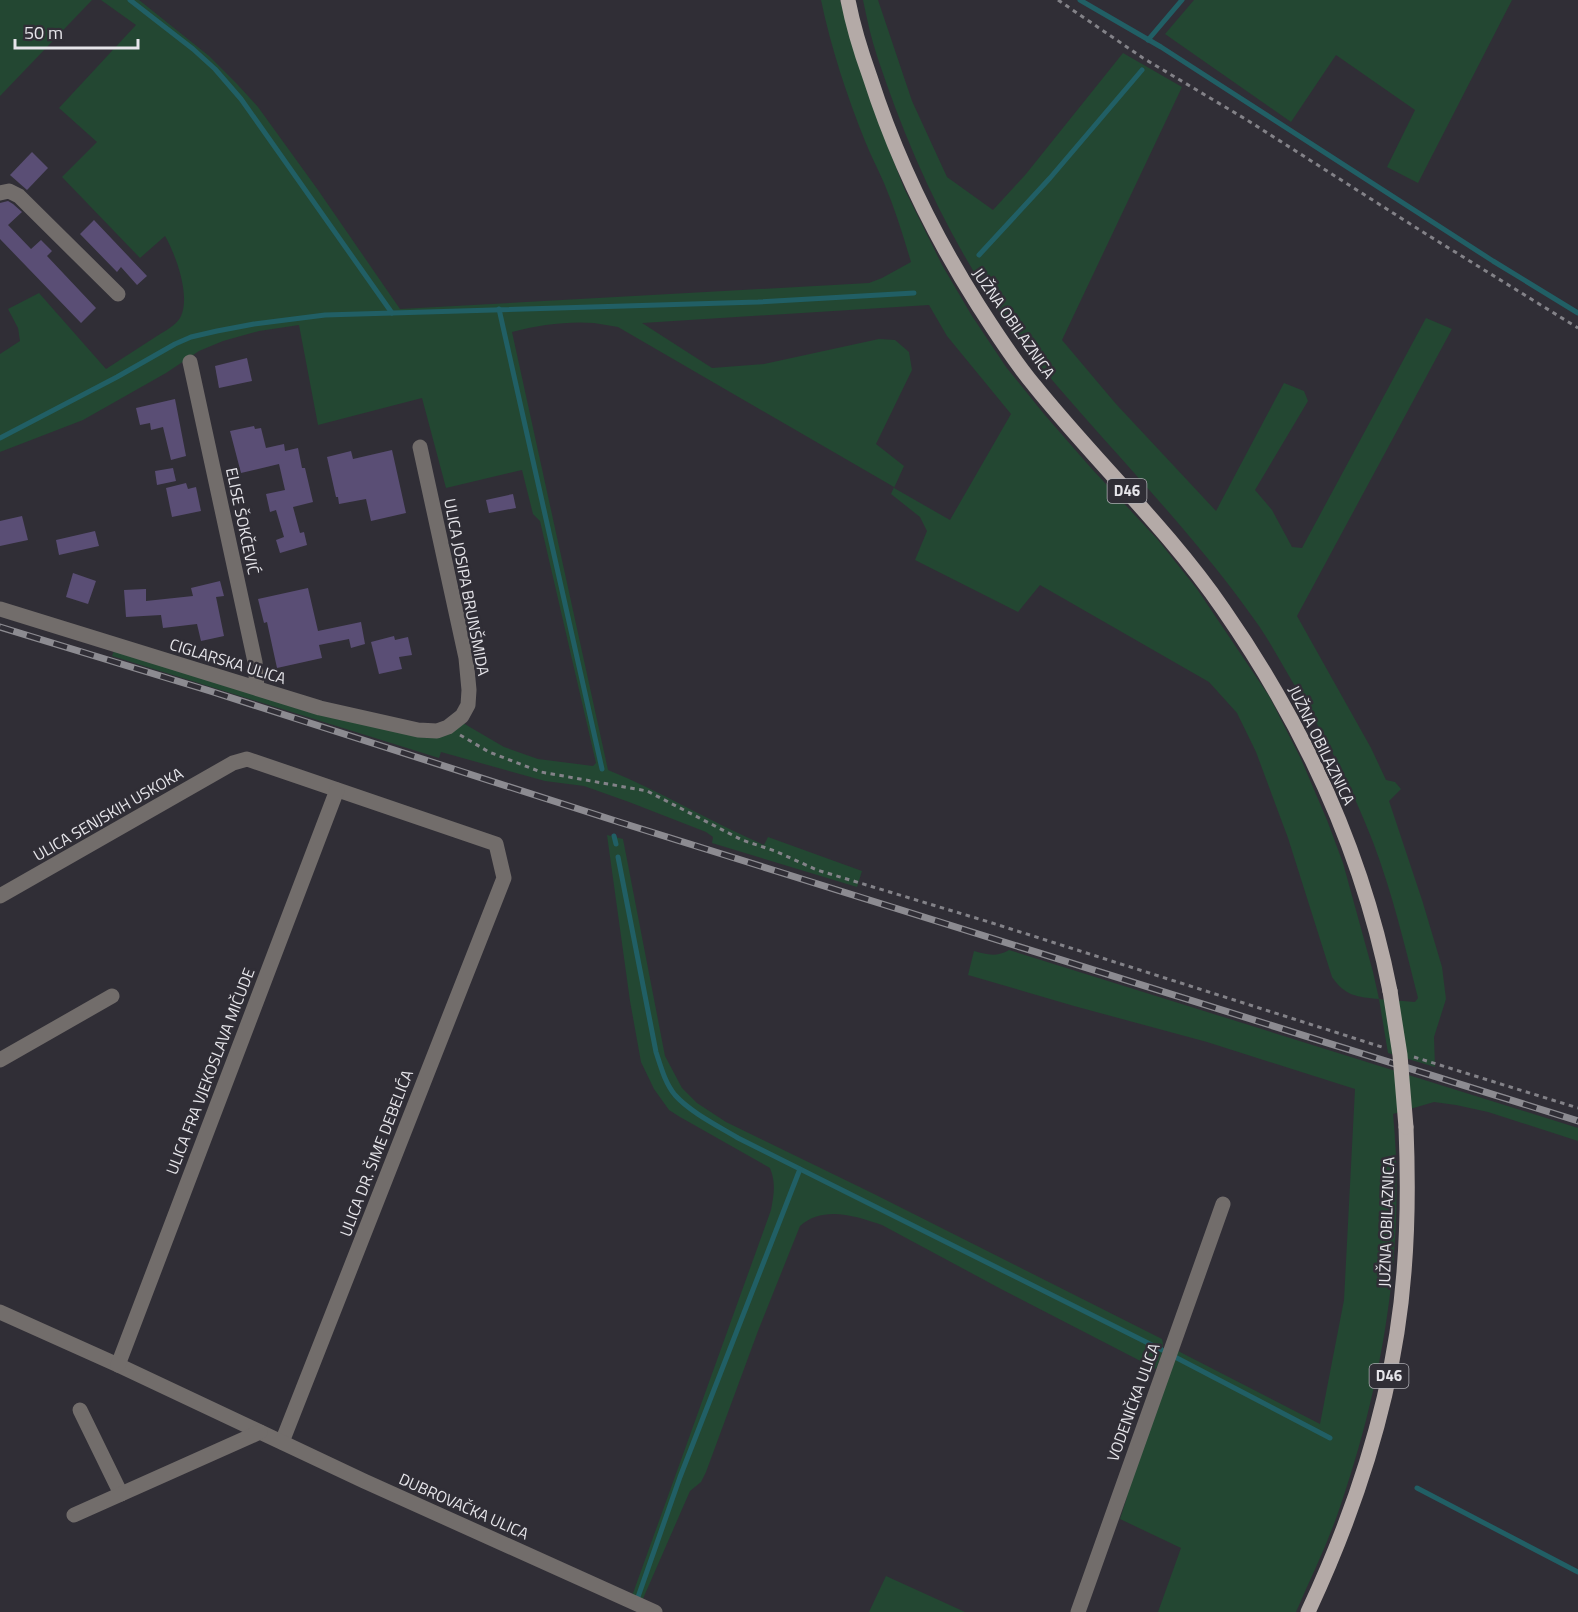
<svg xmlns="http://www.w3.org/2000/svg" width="1578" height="1612" font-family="'Titillium Web',sans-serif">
  <rect width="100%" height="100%" fill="#302e36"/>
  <g fill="#234732" fill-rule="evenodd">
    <polygon points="0,0 92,0 0,96"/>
    <path d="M101,0H139L209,56L237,84L258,107L318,190L400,309L869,283L882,278L911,262C903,235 895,209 884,183C878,169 871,156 865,141C847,96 831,48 821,0H840L871,103L904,188L942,265L972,316L1006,367L1044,414L1091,468L1158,540L1197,589L1269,696L1301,759L1327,820L1343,863L1373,972L1379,999L1415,1002L1418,998C1405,946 1392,892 1373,842C1350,783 1322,730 1289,676C1279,659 1270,642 1259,626C1195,534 1114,454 1042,368C966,277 914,168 877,56C871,38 867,19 863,0H878L912,101L947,177L993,210L1026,174L1123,53L1182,87L1062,340L1116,404L1216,511L1284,383L1304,391L1308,401L1255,490L1272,510L1292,547L1302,548L1426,318L1452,329L1297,616L1371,748L1386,780L1395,782L1401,789L1389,801L1423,903L1442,967L1446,999L1434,1037L1435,1067L1388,1053L1379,999C1357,997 1345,996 1332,977L1288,838L1256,752L1237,713L1209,682L1040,585L1018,612L915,560L927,531L920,517L891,494L894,487L618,327C610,326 602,324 594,323C568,321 538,325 512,332L608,770C662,792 711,822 764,845L768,837L862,871L857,887L712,843L713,837L706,832L629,802L584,786L545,781L441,752L439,758L112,656L115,648L394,728L463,723L504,747L538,759L593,766L596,763L540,521L533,514L522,470L446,488L422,398L318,425L299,325L259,331L223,341L199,351L166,373L83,420L0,452V354L20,341L18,328L8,309L39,293L106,369C123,358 140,347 157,336C163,332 171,328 176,323C195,305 176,255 165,236L140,258L62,177L97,142L59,108L136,25ZM929,305L947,336L1011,414L950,520L894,488L904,466L876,444L912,370L909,352L895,340L879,339L764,364L712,368L642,323Z"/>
    <polygon points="1194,0 1512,0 1418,183 1387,167 1415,110 1336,55 1291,122 1165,34"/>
    <path d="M607,835L623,839L665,1056L682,1088L697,1103L726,1122L874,1194L1162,1339C1165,1349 1160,1359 1156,1369L1001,1289L882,1225C856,1216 823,1205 800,1226L758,1331L706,1472L701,1482L690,1491L642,1601L632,1596L771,1210C774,1194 776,1183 770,1168L680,1117L669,1110L654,1089L641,1062L630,1001Z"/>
    <path d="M1009,950L1578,1128V1141L1488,1112L1456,1105L1434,1102L1393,1114C1406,1246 1383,1382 1340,1507C1328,1543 1311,1577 1296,1612H1158L1181,1548L1120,1519L1127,1497L1124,1495L1178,1351L1320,1424L1344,1300L1355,1089L1207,1042L1074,1006L968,975L974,951C988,955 997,957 1009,950Z"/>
    <polygon points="886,1576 965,1612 869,1612"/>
  </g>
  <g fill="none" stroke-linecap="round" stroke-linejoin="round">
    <g stroke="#215f65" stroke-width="5">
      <polyline points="130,0 193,49 215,69 241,99 392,313"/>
      <polyline points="1080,0 1161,47 1493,261 1578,313"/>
      <polyline points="1148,40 1182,0"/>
      <polyline points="979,255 1050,178 1142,70"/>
      <polyline points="499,309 602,769"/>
      <polyline points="0,438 117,377 175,344 191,337 217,331 254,324 325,315 758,302 914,293"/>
      <polyline points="614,836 616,844"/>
      <path d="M618,857L656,1052C661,1067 665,1083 675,1095C690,1112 718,1126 738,1138L1162,1350"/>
      <polyline points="1175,1357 1330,1438"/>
      <polyline points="1417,1488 1578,1572"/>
      <polyline points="638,1597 680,1477 800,1169"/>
    </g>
  </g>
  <g fill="#5a4e75">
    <polygon points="32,152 48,168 27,190 10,175"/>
    <polygon points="8,201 13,204 22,212 8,225 31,249 41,240 52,251 47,256 96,308 81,323 0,239 0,203"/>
    <polygon points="94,220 147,276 137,285 121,267 117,272 80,234"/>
    <polygon points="247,358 252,381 219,388 215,366"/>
    <polygon points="175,399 186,456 171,460 163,427 151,430 150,423 140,425 136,408"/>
    <polygon points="254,426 255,429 261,428 266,448 284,444 285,451 298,448 302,468 305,468 313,502 293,507 300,533 304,532 307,545 280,553 276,540 284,537 276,510 270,512 266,494 285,490 279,464 241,473 230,431"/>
    <polygon points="392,450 406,513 371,521 366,499 339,504 338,497 336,497 327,457 351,451 353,459"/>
    <polygon points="173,468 176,481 157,485 155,471"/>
    <polygon points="186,483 188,489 196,487 201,511 172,517 166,488"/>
    <polygon points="513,494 516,508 489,513 486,500"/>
    <polygon points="22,516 28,540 0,546 0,521"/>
    <polygon points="95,531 99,546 59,555 56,540"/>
    <polygon points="73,573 96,581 88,604 66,597"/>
    <polygon points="220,581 224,596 216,597 224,636 201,641 197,624 163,628 161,615 126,617 124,590 146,589 146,601 193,596 191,588"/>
    <polygon points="308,588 318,631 361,622 365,644 351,648 349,639 319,645 322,658 277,668 267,622 264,623 258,599"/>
    <polygon points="394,636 395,640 408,637 412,655 399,657 402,669 379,674 371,642"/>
  </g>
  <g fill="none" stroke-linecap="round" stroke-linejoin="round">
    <g stroke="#838288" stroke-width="3" stroke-dasharray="4.5 4.5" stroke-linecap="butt">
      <polyline points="1058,0 1143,58 1247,120 1426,234 1578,328"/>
      <polyline points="460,735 489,752 541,772 647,791 742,840 775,851 817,870 989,922 1385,1048"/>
      <polyline points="1414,1057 1578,1108"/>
    </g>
    <g stroke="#726d6b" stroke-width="15">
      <polyline points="0,193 9,191 19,196 118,294"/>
      <polyline points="190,362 255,662 257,688"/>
      <polyline points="0,609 320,708 418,730 437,731 448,727 462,716 468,705 469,690 466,658 420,447"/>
      <polyline points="0,896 233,763 247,759 496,844 504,878 282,1442"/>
      <polyline points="0,1060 112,996"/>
      <polyline points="0,1312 118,1365 364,1481 655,1612"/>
      <polyline points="118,1365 337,790"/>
      <polyline points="80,1410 121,1494"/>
      <polyline points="74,1515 260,1432"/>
      <polyline points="1078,1612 1223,1204"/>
    </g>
    <g stroke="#b4aaa7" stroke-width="15">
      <path d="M848,0C853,26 861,52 870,77C896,158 933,234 978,305C996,333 1013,360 1034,385C1095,461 1168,529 1223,609C1303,724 1363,853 1390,991"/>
      <path d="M1308,1612C1358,1505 1395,1391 1404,1272C1408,1224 1408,1176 1406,1127"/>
    </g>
    <g stroke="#8c8b91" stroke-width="7">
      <polyline id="rail" points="0,627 210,691 619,822 1578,1121"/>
    </g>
    <use href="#rail" stroke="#302e36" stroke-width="4.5" stroke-dasharray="14" stroke-linecap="butt"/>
    <polyline stroke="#b4aaa7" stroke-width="15" points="1390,991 1400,1055 1406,1127"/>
  </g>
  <g text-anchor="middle" stroke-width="5" stroke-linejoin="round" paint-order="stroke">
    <g fill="#302e36" stroke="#afaeb4" stroke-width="1.5">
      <rect x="1107.5" y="479" width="39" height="24" rx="4.5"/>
      <rect x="1369.5" y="1364" width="39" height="24" rx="4.5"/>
    </g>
    <g font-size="15" font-weight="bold" fill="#e6e5ea">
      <text x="1127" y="496">D46</text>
      <text x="1389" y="1381">D46</text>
    </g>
    <g font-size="16" fill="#e6e5ea" stroke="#302e36">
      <text transform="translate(1014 323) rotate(55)" y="6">JUŽNA OBILAZNICA</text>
      <text transform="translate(243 521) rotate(78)" y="6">ELISE ŠOKČEVIĆ</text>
      <text transform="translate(467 587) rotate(79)" y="6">ULICA JOSIPA BRUNŠMIDA</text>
      <text transform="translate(228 661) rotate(17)" y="6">CIGLARSKA ULICA</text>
      <text transform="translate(1322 745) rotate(64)" y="6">JUŽNA OBILAZNICA</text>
      <text transform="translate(108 814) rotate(-30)" y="6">ULICA SENJSKIH USKOKA</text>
      <text transform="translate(210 1071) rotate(-69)" y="6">ULICA FRA VJEKOSLAVA MIČUDE</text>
      <text transform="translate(376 1153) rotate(-69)" y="6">ULICA DR. ŠIME DEBELIĆA</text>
      <text transform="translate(1386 1222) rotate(-88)" y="6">JUŽNA OBILAZNICA</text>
      <text transform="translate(1133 1402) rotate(-70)" y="6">VODENIČKA ULICA</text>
      <text transform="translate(464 1506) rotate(24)" y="6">DUBROVAČKA ULICA</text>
    </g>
  </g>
  <path d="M15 39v9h123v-9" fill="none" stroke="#e6e5ea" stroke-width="3"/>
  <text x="24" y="39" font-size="18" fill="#e6e5ea" stroke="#302e36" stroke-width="4.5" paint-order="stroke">50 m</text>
</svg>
